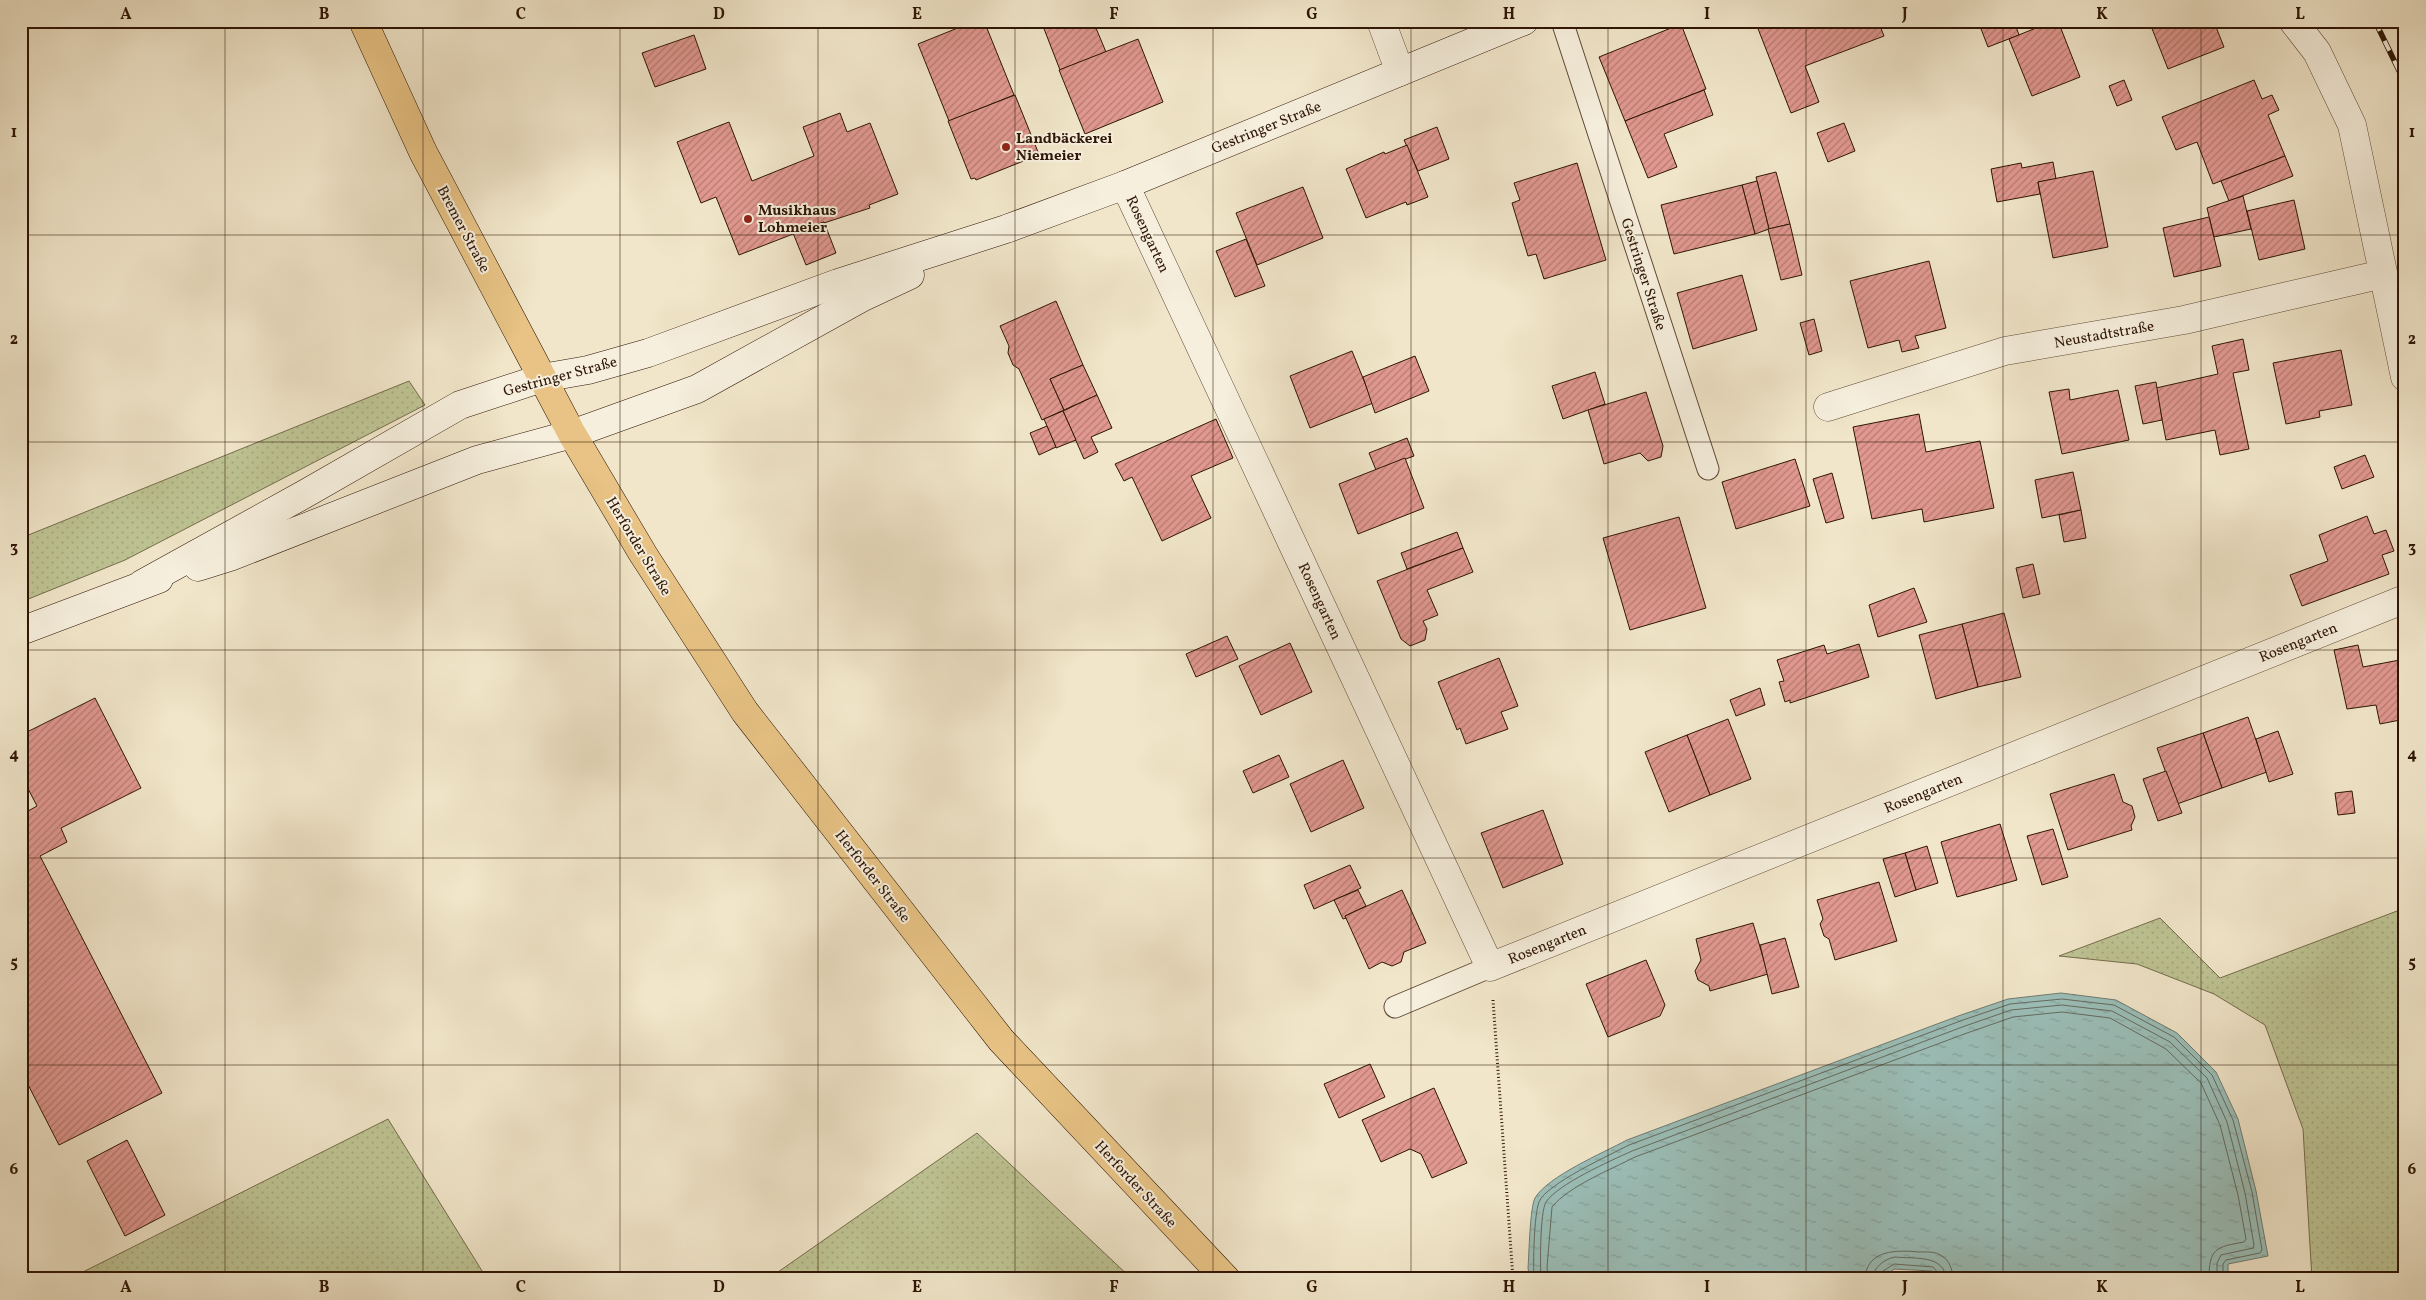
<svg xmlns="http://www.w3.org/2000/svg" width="2426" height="1300" font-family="Vollkorn,serif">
  <defs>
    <pattern id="green-dots" width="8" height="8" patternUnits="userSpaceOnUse" patternTransform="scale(1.25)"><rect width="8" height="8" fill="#bec494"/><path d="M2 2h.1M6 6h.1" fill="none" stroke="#a4a87e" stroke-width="1.8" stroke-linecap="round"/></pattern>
    <pattern id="water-ripples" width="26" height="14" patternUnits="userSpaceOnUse" patternTransform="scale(1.25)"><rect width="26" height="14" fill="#9bbfb9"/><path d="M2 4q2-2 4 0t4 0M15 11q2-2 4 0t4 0" fill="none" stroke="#86a39e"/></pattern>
    <pattern id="building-hatch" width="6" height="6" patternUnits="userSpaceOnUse" patternTransform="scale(1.25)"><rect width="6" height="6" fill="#e19890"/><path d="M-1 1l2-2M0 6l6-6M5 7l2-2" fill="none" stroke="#b77b74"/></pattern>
  </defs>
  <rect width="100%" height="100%" fill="#f1e6ca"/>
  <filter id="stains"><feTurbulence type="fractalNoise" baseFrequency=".004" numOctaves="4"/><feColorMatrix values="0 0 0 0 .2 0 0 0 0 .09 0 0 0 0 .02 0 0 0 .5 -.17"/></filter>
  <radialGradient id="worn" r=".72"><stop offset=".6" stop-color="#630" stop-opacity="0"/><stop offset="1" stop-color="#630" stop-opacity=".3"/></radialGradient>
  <g fill="url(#green-dots)" stroke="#766c4c">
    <polygon points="409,381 425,405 125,560 21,602 21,538"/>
    <polygon points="2405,908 2405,1279 2312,1279 2303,1129 2265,1025 2214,994 2137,964 2059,956 2160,918 2220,978"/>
    <polygon points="388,1119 487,1279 69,1279"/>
    <polygon points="977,1133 1132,1279 768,1279"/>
  </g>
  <path fill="url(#water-ripples)" stroke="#6f7b71" d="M2061,993L2116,1000L2177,1033L2216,1072L2238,1119L2256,1191L2268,1256L2228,1264V1279H1935L1932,1271L1894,1269L1883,1279H1530L1528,1268C1529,1255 1530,1207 1535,1198C1548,1176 1603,1153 1627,1140L1961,1015L2008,999Z"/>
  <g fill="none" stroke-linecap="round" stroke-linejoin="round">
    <g stroke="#646a5f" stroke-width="1">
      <path d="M1534,1279C1533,1264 1534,1215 1539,1202C1546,1184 1610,1155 1629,1145L1963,1020L2010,1004L2062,999L2114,1005L2174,1037L2212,1075L2233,1120L2252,1192L2262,1250L2260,1253L2226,1260L2223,1264V1279"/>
      <path d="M1541,1279C1540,1265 1540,1212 1546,1202C1558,1184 1610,1161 1632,1151L1965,1026L2011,1010L2062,1005L2112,1011L2170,1042L2207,1078L2227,1122L2245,1193L2254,1245L2253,1248L2221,1255L2217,1263V1279"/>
      <path d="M1548,1279L1547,1267L1552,1207C1569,1186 1610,1170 1635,1157L1967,1033L2013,1017L2062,1012L2110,1018L2166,1049L2201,1083L2220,1125L2238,1195L2246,1239L2244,1242C2216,1247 2209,1248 2209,1279"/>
      <path d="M1865,1279C1866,1249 1898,1250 1919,1252C1926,1252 1935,1251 1942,1256C1949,1260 1953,1270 1953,1279"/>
      <path d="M1872,1279C1873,1268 1884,1259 1895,1257C1913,1259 1945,1254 1946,1279"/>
      <polyline points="1878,1279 1880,1273 1894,1264 1933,1267 1939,1274 1939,1279"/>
    </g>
  </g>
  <g fill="url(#building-hatch)" stroke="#2e1505">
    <polygon points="975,21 984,21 1014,95 949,121 918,44"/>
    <polygon points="1041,21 1093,21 1106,52 1060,70"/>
    <polygon points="1755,21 1878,21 1884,36 1805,66 1819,102 1791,113"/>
    <polygon points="1978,21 2014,21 2019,35 1988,47"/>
    <polygon points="2053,21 2058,21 2080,77 2032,96 2009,39"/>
    <polygon points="2149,21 2204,21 2206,25 2214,22 2224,47 2168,69"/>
    <polygon points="1681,24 1706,89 1625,121 1599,57"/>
    <polygon points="694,35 706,69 655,87 642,53"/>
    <polygon points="1138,39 1163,102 1085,134 1059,70"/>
    <polygon points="2124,80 2132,100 2117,106 2109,86"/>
    <polygon points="2254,80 2262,99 2272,95 2279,110 2268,115 2285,156 2213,184 2197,142 2176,150 2162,117"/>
    <polygon points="1704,90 1713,115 1664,134 1677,167 1648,178 1625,121"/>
    <polygon points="1015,95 1038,152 1035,154 1036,156 976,180 975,178 971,179 948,121"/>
    <polygon points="840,113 847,132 870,123 898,194 869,205 870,208 824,223 824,222 739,255 716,197 701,203 677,142 729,122 752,181 814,156 803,127"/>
    <polygon points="1844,123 1855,151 1828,162 1817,133"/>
    <polygon points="1437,127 1449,159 1418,171 1404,140"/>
    <polygon points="1407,145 1428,197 1407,205 1406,202 1366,218 1346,169 1384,152 1385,154"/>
    <polygon points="2285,156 2293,176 2229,201 2221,181"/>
    <polygon points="2053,162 2056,179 2038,182 2040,194 1997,202 1991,169 2021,163 2022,168"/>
    <polygon points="1577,163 1606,260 1544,279 1536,254 1528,256 1512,203 1520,200 1514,183"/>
    <polygon points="2093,171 2108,247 2053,258 2038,182"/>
    <polygon points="1776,172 1790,224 1769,229 1756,177"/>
    <polygon points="1757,181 1769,229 1755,234 1742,185"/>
    <polygon points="1742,185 1755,234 1674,254 1661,205"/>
    <polygon points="1303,187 1323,238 1257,265 1236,213"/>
    <polygon points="2243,196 2251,229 2214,237 2207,208"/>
    <polygon points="2294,200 2305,249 2259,260 2247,211"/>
    <polygon points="2209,217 2221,266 2174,277 2163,228"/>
    <polygon points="824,222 836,253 806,265 793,233"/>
    <polygon points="1790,224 1802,275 1781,280 1768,229"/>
    <polygon points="1246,239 1265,286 1235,297 1216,251"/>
    <polygon points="1929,261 1946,328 1915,336 1919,348 1902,352 1899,340 1868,348 1850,281"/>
    <polygon points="1742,275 1757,330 1693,349 1677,293"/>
    <polygon points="1056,301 1083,365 1050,379 1064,410 1042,420 1019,369 1013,365 1008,353 1009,346 1000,326"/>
    <polygon points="1814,319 1822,351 1809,355 1800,323"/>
    <polygon points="2243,339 2249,370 2233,373 2249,449 2220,455 2215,430 2166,440 2156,388 2218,374 2212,346"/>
    <polygon points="2341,350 2352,405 2319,411 2320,417 2286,424 2273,363"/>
    <polygon points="1352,351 1373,403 1310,428 1290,376"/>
    <polygon points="1415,356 1429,391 1375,413 1363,377"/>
    <polygon points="1083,365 1097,395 1064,410 1050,379"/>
    <polygon points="1595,372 1605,404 1563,419 1552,386"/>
    <polygon points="2156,382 2162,420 2143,424 2135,386"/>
    <polygon points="2069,389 2070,400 2118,390 2129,440 2062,454 2049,392"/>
    <polygon points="1646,392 1663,446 1661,457 1648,461 1640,453 1604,464 1588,410"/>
    <polygon points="1097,395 1112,428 1091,437 1098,452 1084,459 1063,411"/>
    <polygon points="1063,411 1076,440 1056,448 1044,419"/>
    <polygon points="1919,414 1926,452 1980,441 1994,508 1924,522 1922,509 1872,519 1853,427"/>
    <polygon points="1216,419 1233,458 1191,476 1211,518 1162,541 1132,477 1124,481 1115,464"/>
    <polygon points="1047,426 1056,447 1039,455 1030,433"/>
    <polygon points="1407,438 1414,456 1376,470 1369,453"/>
    <polygon points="2365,455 2374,477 2342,489 2334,467"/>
    <polygon points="1405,458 1424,508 1358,534 1339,484"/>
    <polygon points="1795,459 1810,506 1736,529 1722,482"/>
    <polygon points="2073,472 2081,510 2042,518 2035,480"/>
    <polygon points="1832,473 1844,518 1826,523 1813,479"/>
    <polygon points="2081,510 2086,538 2064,542 2059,515"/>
    <polygon points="2367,516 2374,534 2386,530 2394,551 2382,555 2389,574 2302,606 2290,575 2328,561 2319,535"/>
    <polygon points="1679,517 1706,608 1630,630 1603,538"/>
    <polygon points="1457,532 1463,548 1407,569 1401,553"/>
    <polygon points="1463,548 1473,572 1427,590 1438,615 1423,621 1427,629 1425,640 1410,646 1401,639 1377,581"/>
    <polygon points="2033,564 2040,594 2023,598 2016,568"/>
    <polygon points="1914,588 1927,622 1878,637 1869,605"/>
    <polygon points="2004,613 2021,677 1978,687 1962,624"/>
    <polygon points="1962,624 1978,687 1936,699 1919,635"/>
    <polygon points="1227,636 1238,659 1196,677 1186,654"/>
    <polygon points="1290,643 1312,692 1261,715 1239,666"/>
    <polygon points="1859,644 1869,677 1790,703 1790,700 1785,702 1779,682 1784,681 1777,660 1824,645 1827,654"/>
    <polygon points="2358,645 2363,667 2405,659 2405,719 2380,724 2376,705 2347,709 2334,650"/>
    <polygon points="1499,658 1518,706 1501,712 1508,729 1466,744 1460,728 1457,730 1438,682"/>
    <polygon points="1760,688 1765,705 1736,716 1730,700"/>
    <polygon points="95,698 141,788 61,828 67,842 40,856 162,1093 59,1145 21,1071 21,815 37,806 21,775 21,735"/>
    <polygon points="2248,717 2267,772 2222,788 2203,733"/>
    <polygon points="1728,719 1751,779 1710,795 1687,735"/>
    <polygon points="2278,731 2293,774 2269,782 2256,739"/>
    <polygon points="2203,733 2222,788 2177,804 2157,748"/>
    <polygon points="1687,735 1710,795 1669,812 1645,752"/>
    <polygon points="1279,755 1289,777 1253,793 1243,771"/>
    <polygon points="1343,760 1364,808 1311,832 1290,784"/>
    <polygon points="2166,771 2182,813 2158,821 2143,779"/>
    <polygon points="2114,774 2123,802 2132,806 2135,817 2131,826 2132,830 2068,850 2050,794"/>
    <polygon points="2352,791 2355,813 2338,815 2335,793"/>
    <polygon points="1543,810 1563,864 1503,888 1481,833"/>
    <polygon points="2000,824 2017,880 1957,897 1941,842"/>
    <polygon points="2053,829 2068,877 2042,885 2027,836"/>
    <polygon points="1927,846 1938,883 1916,890 1905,853"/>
    <polygon points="1905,853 1916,890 1895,897 1883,859"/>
    <polygon points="1350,865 1361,888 1314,909 1304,885"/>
    <polygon points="1879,882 1897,941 1835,960 1829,939 1824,936 1820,924 1823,919 1817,900"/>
    <polygon points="1358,890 1366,906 1345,916 1346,918 1343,919 1334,900"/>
    <polygon points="1402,890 1426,943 1404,952 1401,962 1392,966 1382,962 1369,969 1345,916"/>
    <polygon points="1753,923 1768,974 1710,991 1709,986 1698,980 1695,971 1701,960 1696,939"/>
    <polygon points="1785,938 1799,987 1772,994 1760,945"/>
    <polygon points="1646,960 1665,1005 1660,1016 1608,1037 1586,984"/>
    <polygon points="1370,1064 1385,1097 1339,1118 1324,1084"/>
    <polygon points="1434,1088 1467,1163 1432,1178 1421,1154 1410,1149 1381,1162 1362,1120"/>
    <polygon points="127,1140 165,1215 125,1236 87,1161"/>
  </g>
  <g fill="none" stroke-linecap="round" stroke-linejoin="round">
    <g stroke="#5f4936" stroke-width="23">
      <g id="service">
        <polyline points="1562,21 1708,469"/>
        <polyline points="1395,1007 1490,967"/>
      </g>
    </g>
    <g stroke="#5f4936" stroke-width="29">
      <g id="minor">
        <polyline points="1381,21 1400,72"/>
        <polyline points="2293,21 2317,52 2352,125 2405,377"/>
        <polyline points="1125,185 1490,967 2405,599"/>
        <polyline points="1828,407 2005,351 2184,320 2383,274"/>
      </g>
    </g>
    <g stroke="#2e1505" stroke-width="29">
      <g id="secondary">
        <polyline points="198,567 230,557 477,460 572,434 697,389 863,297 910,275"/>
        <polyline points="142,584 303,495 460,405 542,378 588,370 648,353 838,283 1006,229 1125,185 1524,21"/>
        <polyline points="21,631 159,579"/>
      </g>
    </g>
    <g stroke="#2e1505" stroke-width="29">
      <polyline id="primary" points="363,21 423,152 572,434 643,554 745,712 1001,1040 1226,1279"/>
    </g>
    <polyline stroke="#2e1505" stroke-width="3" stroke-dasharray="1 2.5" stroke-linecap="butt" points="1493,1000 1513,1279"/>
    <use href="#service" stroke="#f6efdd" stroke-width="21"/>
    <use href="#minor" stroke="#f6efdd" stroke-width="28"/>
    <use href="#secondary" stroke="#f6efdd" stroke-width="28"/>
    <use href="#primary" stroke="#e8c385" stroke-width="28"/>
    <g stroke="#2e1505" stroke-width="5.5">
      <polyline id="rail" points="2375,21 2405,83"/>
    </g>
    <use href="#rail" stroke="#f6efdd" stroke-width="4" stroke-dasharray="11" stroke-linecap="butt"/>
  </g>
  <path fill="none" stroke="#2e1505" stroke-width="1" stroke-opacity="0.55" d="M225,21V1279M423,21V1279M620,21V1279M818,21V1279M1015,21V1279M1213,21V1279M1411,21V1279M1608,21V1279M1806,21V1279M2003,21V1279M2201,21V1279M21,235H2405M21,442H2405M21,650H2405M21,858H2405M21,1065H2405"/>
  <g fill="#8f2418" stroke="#f6efdd" stroke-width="2">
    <circle cx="1006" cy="147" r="5"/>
    <circle cx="748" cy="219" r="5"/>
  </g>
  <g text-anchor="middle" stroke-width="4" stroke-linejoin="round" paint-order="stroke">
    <g font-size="15" fill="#2e1505" stroke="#f6efdd">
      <text transform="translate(1266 127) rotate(-22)" y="5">Gestringer Straße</text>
      <text transform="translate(464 229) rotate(62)" y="5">Bremer Straße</text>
      <text transform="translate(1148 234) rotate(65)" y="5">Rosengarten</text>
      <text transform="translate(1644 274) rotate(72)" y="5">Gestringer Straße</text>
      <text transform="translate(2104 334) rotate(-10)" y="5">Neustadtstraße</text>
      <text transform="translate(560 376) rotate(-15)" y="5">Gestringer Straße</text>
      <text transform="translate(639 546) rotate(59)" y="5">Herforder Straße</text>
      <text transform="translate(1320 601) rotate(65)" y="5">Rosengarten</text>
      <text transform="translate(2298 642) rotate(-22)" y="5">Rosengarten</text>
      <text transform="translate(1923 793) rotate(-22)" y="5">Rosengarten</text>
      <text transform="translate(873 876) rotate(52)" y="5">Herforder Straße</text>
      <text transform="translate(1547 944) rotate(-22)" y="5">Rosengarten</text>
      <text transform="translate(1136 1184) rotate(47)" y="5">Herforder Straße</text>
    </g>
    <g font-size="15" font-weight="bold" fill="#2e1505" stroke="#f6efdd" text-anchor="start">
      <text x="1016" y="143">Landbäckerei<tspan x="1016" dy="17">Niemeier</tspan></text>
      <text x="758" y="215">Musikhaus<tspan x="758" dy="17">Lohmeier</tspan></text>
    </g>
  </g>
  <rect width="2426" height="1300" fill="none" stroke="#f1e6ca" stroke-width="55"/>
  <rect x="28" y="28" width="2370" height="1244" fill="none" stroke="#2e1505" stroke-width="2"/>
  <g font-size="16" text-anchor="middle" font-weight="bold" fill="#2e1505">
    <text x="126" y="19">A</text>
    <text x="324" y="19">B</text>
    <text x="521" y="19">C</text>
    <text x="719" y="19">D</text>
    <text x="917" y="19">E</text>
    <text x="1114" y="19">F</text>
    <text x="1312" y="19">G</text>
    <text x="1509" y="19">H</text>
    <text x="1707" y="19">I</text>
    <text x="1905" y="19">J</text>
    <text x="2102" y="19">K</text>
    <text x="2300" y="19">L</text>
    <text x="14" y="137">1</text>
    <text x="2412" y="137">1</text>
    <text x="14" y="344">2</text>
    <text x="2412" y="344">2</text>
    <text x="14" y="552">3</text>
    <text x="2412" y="552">3</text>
    <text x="14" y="759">4</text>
    <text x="2412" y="759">4</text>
    <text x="14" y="967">5</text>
    <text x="2412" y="967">5</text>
    <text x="14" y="1174">6</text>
    <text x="2412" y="1174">6</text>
    <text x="126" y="1292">A</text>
    <text x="324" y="1292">B</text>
    <text x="521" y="1292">C</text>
    <text x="719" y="1292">D</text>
    <text x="917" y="1292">E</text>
    <text x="1114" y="1292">F</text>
    <text x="1312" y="1292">G</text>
    <text x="1509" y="1292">H</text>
    <text x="1707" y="1292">I</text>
    <text x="1905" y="1292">J</text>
    <text x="2102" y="1292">K</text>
    <text x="2300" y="1292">L</text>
  </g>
  <rect width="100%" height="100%" filter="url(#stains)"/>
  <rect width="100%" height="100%" fill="url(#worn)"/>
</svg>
